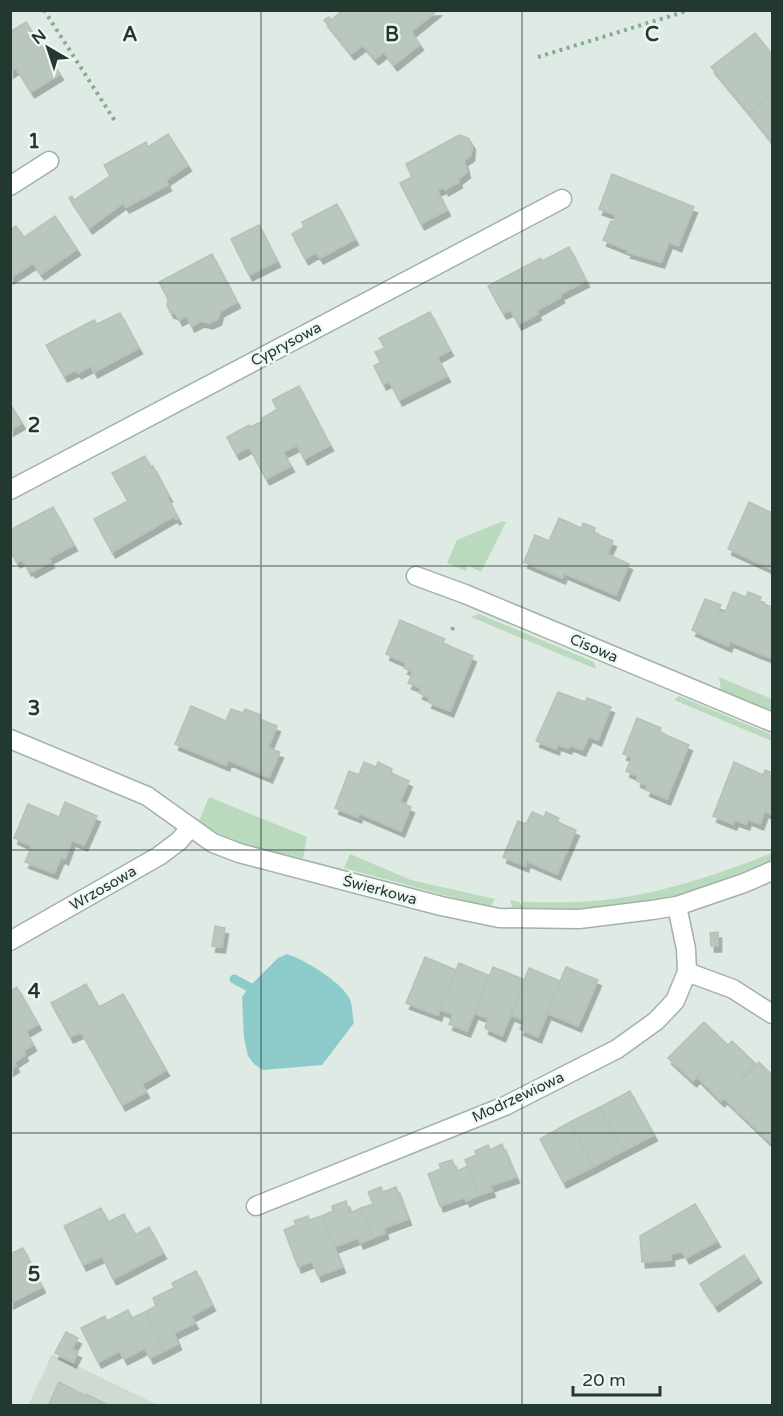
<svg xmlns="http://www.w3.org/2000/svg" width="783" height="1416" font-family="'Varela Round',sans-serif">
  <defs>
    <filter id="shadow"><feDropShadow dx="3.5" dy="6" stdDeviation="0" flood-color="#0004"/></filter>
  </defs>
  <rect width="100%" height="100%" fill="#e0eae4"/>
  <polygon fill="#cfdad3" points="52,1354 158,1405 28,1406"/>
  <g fill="#badabd">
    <polygon points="503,521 506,522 481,572 468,566 466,571 447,563 457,540"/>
    <polygon points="479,614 594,662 596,669 471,617"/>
    <polygon points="719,677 772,699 772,711 721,690"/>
    <polygon points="679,696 770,734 772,741 674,700"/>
    <path d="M209,797L307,837L303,858C267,850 229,845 199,821Z"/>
    <path d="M772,853V860C735,875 696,892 655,902C610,912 560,909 513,909L510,900L520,902V904L522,905L523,902C546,902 569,903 592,901C654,896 714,876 772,853Z"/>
    <polygon points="350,854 411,880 495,899 490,907 481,905 344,868"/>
  </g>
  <path fill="#8ccbca" d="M287,954C305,960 338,980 348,996C353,1003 352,1015 354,1023L322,1065L263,1070L254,1064L248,1056L244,1038L242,997L249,987L278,958Z"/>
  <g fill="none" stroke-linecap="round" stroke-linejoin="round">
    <polyline stroke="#8ccbca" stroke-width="9" points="234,979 249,987"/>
  </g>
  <g fill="#b9c7bf" stroke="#b3c3ba" stroke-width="1.5" filter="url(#shadow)">
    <polygon points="343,10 438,10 411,32 420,44 394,65 384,52 375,59 363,45 351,54 324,20 329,17 331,20"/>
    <polygon points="26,22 60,74 31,92 16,68 10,72 10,32"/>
    <polygon points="755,33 772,54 772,94 749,113 711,67"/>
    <polygon points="772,94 772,142 749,113"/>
    <polygon points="168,134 188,165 166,180 168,185 126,207 123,203 89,228 69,198 72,196 74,200 110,176 104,165 108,163 146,142 148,147"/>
    <polygon points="459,135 468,138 472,144 471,155 464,160 467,172 458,179 459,182 445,190 444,187 437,190 447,210 421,224 400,183 412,177 406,164"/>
    <polygon points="612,174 694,207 678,246 669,242 661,262 627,252 628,250 603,240 611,221 614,222 616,215 599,209"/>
    <polygon points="337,204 355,239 320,258 316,252 305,259 292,234 304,227 302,222"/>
    <polygon points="55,216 77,249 41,274 33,263 10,278 10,230 16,226 24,237"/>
    <polygon points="259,225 277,261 249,275 231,239"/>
    <polygon points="569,247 586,281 560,294 561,297 536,311 538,314 518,324 511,310 503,313 488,286 541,258 542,261"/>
    <polygon points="212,254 237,302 220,311 218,319 209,323 201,321 191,326 187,316 179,320 176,314 170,312 167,305 168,299 159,282"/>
    <polygon points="430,312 450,350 437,357 447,376 399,400 389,381 383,384 374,366 381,362 375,352 385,348 379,338"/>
    <polygon points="120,313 139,348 94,372 91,366 78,373 76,370 64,376 46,345 94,320 97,324"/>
    <polygon points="299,386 330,445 304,459 297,445 283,452 291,466 266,479 249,447 236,454 227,437 249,425 250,427 263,421 262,418 278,409 272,400"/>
    <polygon points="10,404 22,423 10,430"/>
    <polygon points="145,456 151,467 153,466 169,496 167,497 178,518 176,519 174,516 112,552 94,519 128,501 112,473"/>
    <polygon points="749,502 772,513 772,569 728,549"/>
    <polygon points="53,507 74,545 49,558 51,562 32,572 30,569 28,570 22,559 17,562 10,551 10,530"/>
    <polygon points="559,518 581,528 583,523 595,528 594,533 613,541 607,554 629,564 616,595 564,573 562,578 524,562 535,535 549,541"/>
    <polygon points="733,592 746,597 748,592 761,597 759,602 772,607 772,622 769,631 772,632 771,658 730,641 728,646 692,630 705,599 721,605 718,611 725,613"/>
    <polygon points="400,620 445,639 442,643 473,656 450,711 428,702 430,698 419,693 421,688 408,683 413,672 404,668 406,663 386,654"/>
    <polygon points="558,692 585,702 587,698 611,707 598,740 589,736 582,750 570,745 568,748 557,744 556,749 536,741"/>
    <polygon points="191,706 226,721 231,709 243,713 245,709 261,715 259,719 277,726 268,748 280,752 269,777 228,760 226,765 175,744"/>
    <polygon points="637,718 661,728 659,732 689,745 667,799 646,790 648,786 637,781 638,776 626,771 632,757 623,754"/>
    <polygon points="364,762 376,767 378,762 392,769 391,773 409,781 400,802 411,807 401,831 359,813 358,817 335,808 349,771 359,775"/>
    <polygon points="734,762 763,775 765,770 772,773 772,815 765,811 760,824 748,819 746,824 735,820 733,824 713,816"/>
    <polygon points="65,802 97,816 84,845 72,840 65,859 61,857 54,873 25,862 32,846 14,838 28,804 59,817"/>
    <polygon points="532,812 544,817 546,812 559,818 557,822 576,830 557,874 527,861 525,866 503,857 518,821 526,824"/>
    <polygon points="215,926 225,928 222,947 212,946"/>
    <polygon points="718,932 718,946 711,946 710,933"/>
    <polygon points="425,957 456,970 438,1015 406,1003"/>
    <polygon points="459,963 490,976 467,1031 449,1024 453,1015 440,1009"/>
    <polygon points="493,967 525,980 502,1036 485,1028 488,1018 475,1013"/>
    <polygon points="566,967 598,980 578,1026 547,1013"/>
    <polygon points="529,968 560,981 538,1037 520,1029 524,1020 511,1015"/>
    <polygon points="86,984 99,1007 123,994 166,1070 142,1084 146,1092 122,1105 81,1032 70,1037 51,1003"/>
    <polygon points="17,987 38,1024 26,1031 33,1045 23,1051 25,1055 14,1062 16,1066 10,1070 10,991"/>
    <polygon points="704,1022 728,1045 693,1081 668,1058"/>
    <polygon points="732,1041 756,1064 721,1101 697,1077"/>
    <polygon points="759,1062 772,1075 772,1096 748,1121 724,1098"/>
    <polygon points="630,1091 654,1135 623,1151 600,1107"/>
    <polygon points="772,1096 772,1144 748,1121"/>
    <polygon points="600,1107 623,1151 593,1167 570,1122"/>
    <polygon points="570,1122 593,1167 563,1182 540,1139"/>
    <polygon points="502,1144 516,1177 490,1186 492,1191 479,1195 465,1160 476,1155 475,1151 488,1145 490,1150"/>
    <polygon points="452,1160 457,1171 468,1166 479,1195 466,1201 465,1197 440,1206 428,1174 441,1169 439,1164"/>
    <polygon points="381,1187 383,1192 396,1187 408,1219 384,1228 385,1233 373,1238 361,1208 373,1204 368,1192"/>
    <polygon points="346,1201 350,1213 361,1208 373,1238 360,1243 358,1238 334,1247 322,1216 333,1211 332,1206"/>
    <polygon points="695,1204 717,1241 686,1258 682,1251 671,1254 671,1260 642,1262 640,1236"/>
    <polygon points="101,1208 108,1222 124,1214 135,1235 149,1227 163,1253 113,1279 102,1256 83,1265 64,1226"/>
    <polygon points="308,1216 309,1220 322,1216 342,1267 318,1276 312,1261 298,1267 284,1230 296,1225 294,1221"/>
    <polygon points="23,1248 42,1287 10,1303 10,1254"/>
    <polygon points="744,1255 758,1277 715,1306 700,1284"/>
    <polygon points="196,1271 212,1305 191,1316 195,1323 174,1333 178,1344 164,1351 145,1312 156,1306 153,1298 174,1288 172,1283"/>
    <polygon points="128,1310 132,1318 145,1312 164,1351 150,1358 145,1348 124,1359 120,1351 98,1362 81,1328 105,1316 107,1321"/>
    <polygon points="66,1332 78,1338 72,1349 78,1352 73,1362 55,1353"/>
    <polygon points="59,1382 86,1396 86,1394 110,1406 48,1406"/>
  </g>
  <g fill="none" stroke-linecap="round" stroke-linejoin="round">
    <g stroke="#a3b1aa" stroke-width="21">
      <g id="minor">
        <polyline points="10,186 49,161"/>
        <polyline points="10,490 562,199"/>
        <polyline points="416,576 465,594 772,722"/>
        <polyline points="10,739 147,796 213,843 239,853 441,906 499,918 579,919 652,910 677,906 744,883 772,871"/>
        <polyline points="10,941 159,856 179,841 190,828"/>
        <polyline points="687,972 733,989 772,1014"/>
        <polyline points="256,1206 505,1106 617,1049 656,1021 675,1001 687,972 686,949 677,906"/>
      </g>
    </g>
    <g stroke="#83ab98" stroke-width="4" stroke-dasharray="3 4.5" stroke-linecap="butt">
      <polyline points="44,10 115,121"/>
      <polyline points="538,57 690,10"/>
      <polyline points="452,630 455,623"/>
    </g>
    <use href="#minor" stroke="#fff" stroke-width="18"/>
  </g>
  <path fill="none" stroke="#22392f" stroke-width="1.5" stroke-opacity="0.55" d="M261,10V1406M522,10V1406M10,283H772M10,566H772M10,850H772M10,1133H772"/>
  <g text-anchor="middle" stroke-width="5" stroke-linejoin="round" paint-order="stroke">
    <g font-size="15" fill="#22392f" stroke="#f0f7f2">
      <text transform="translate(286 344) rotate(-28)" y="5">Cyprysowa</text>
      <text transform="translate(594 648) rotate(23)" y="5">Cisowa</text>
      <text transform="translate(103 888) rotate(-30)" y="5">Wrzosowa</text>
      <text transform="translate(380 890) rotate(15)" y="5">Świerkowa</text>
      <text transform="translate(518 1097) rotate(-25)" y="5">Modrzewiowa</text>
    </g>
  </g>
  <g font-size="20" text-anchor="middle" font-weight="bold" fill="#22392f" stroke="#f0f7f2" stroke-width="5" stroke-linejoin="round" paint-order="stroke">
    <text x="130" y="41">A</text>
    <text x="392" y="41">B</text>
    <text x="652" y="41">C</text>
    <text x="34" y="148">1</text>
    <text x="34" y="432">2</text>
    <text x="34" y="715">3</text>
    <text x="34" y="998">4</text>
    <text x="34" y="1281">5</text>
  </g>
  <rect width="783" height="1416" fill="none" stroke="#22392f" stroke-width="24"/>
  <g transform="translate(48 48) rotate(321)" stroke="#f0f7f2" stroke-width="4.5" paint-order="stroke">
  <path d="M0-4.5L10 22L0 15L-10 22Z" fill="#22392f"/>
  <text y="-9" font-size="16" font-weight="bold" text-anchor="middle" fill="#22392f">N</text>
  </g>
  <path d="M573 1386v9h87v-9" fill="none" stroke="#22392f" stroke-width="3"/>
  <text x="582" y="1386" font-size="18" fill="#22392f" stroke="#f0f7f2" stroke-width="4.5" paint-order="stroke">20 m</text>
</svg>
